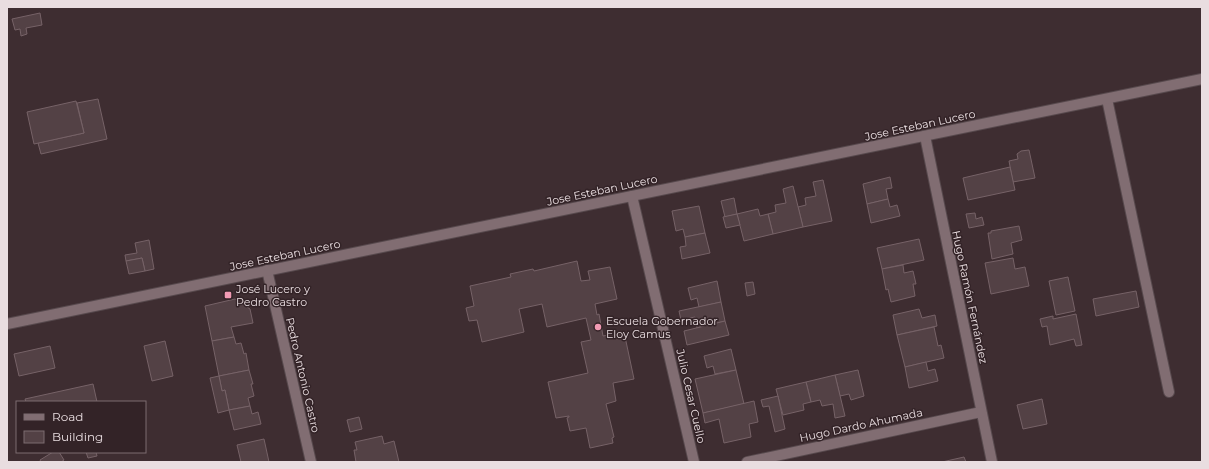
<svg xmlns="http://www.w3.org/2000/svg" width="1209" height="469" font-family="Montserrat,sans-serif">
  <rect width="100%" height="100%" fill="#3e2d31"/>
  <g fill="#534145" stroke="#766267">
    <polygon points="40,13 42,25 26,28 27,34 21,36 20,29 15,30 12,19"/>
    <polygon points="98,99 107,139 41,154 38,143 84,133 77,103"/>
    <polygon points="76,101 84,133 34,144 27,112"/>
    <polygon points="1029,150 1035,178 1013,182 1009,161 1018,159 1017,154 1021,151"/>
    <polygon points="1010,167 1015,190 968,200 963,178"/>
    <polygon points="890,177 892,188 886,189 888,199 867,204 863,184"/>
    <polygon points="823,180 832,221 803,227 798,207 806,205 805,198 816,196 813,182"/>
    <polygon points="793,186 803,227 773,234 768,214 776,212 775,205 786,203 783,189"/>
    <polygon points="734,198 737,214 725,217 721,201"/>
    <polygon points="888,199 890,207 897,205 900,216 871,223 867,204"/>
    <polygon points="699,206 705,233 685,237 683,229 676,231 672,211"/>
    <polygon points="758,209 760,216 768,214 773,234 744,241 737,214"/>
    <polygon points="975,213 976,219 982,217 984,225 969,228 966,214"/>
    <polygon points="737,214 740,225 726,228 723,217"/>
    <polygon points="1019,226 1022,240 1011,243 1013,254 992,259 988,233 991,233 991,231"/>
    <polygon points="705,233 710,253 682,259 680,247 686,246 685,237"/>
    <polygon points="919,239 924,260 882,269 877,248"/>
    <polygon points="149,240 154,269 145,271 142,258 126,261 125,255 137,253 135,243"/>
    <polygon points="142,258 145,271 129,274 126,261"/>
    <polygon points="1013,258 1015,269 1025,267 1029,286 991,294 985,263"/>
    <polygon points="577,261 581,281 590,280 588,271 610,267 617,299 595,304 597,315 599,314 603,336 624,332 634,379 613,383 616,401 606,404 614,437 612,438 613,443 590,448 586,428 570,431 567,418 569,417 569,416 556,418 548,382 588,373 581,342 591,340 586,318 547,327 542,304 519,309 524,332 482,342 477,320 469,321 466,308 474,306 470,286 511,277 510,274 533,269 534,271"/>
    <polygon points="903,265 904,273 913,271 916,284 913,284 915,296 891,302 888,289 886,290 882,269"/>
    <polygon points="1068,277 1075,311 1056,315 1049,281"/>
    <polygon points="717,281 721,302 699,307 697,298 691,300 688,288"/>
    <polygon points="753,282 755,294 747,296 745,283"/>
    <polygon points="1136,291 1139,307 1096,316 1093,299"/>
    <polygon points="235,299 250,309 253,323 231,327 234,337 212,341 205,306"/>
    <polygon points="721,302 725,321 697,328 695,317 681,320 679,311"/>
    <polygon points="919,309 922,318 935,315 937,326 897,335 893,315"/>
    <polygon points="1076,314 1082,345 1076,346 1074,339 1050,345 1047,326 1042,327 1040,319 1053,316 1053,319"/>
    <polygon points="725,321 729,335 687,345 684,331"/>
    <polygon points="934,327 938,346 941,345 944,358 905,367 897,335"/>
    <polygon points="234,337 236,344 241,343 244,354 246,353 249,370 219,376 212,341"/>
    <polygon points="165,341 173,376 152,381 144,346"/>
    <polygon points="50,346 55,368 19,376 14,354"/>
    <polygon points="731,349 736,370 715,374 713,366 707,368 704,356"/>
    <polygon points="926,362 928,371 935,369 938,381 909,388 905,367"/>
    <polygon points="249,370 253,384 251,384 254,396 248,398 250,406 229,410 225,390 222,391 219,376"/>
    <polygon points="736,370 744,404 703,413 695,379"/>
    <polygon points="858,370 864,396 851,400 849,394 840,396 835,375"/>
    <polygon points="835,375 845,416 835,418 833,404 822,406 820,400 811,402 806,382"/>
    <polygon points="219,376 222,391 225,390 229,410 218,413 210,378"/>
    <polygon points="806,382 811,402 803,404 804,410 783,415 776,389"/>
    <polygon points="93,384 97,402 26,402 25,399"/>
    <polygon points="778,396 785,429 775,432 769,406 763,407 761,400"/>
    <polygon points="1042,399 1047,424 1023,429 1017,405"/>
    <polygon points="754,401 758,422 749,424 751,437 724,443 719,419 705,423 703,413"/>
    <polygon points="250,406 252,414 258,412 261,424 234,430 229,410"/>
    <polygon points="359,417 362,429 350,432 347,420"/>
    <polygon points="382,436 384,444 394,441 399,462 356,462 354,450 357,450 355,442"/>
    <polygon points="264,439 269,462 241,462 237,445"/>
    <polygon points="53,452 59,452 64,460 61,462 41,462 40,460"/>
    <polygon points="86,452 96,452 97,456 88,458"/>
    <polygon points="964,457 966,462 942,462"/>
  </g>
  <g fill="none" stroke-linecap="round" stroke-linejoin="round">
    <g stroke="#57494d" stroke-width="12">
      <g id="minor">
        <polyline points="1107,99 1169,392"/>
        <polyline points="925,136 992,462"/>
        <polyline points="632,196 694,462"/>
        <polyline points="267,270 311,462"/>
        <polyline points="7,324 1202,79"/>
        <polyline points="747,462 981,412"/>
      </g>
    </g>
    <use href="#minor" stroke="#816d72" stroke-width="10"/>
  </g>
  <g fill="#f19ab3" stroke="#332327" stroke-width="1.5">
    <rect x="224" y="291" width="8" height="8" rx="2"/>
    <circle cx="598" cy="327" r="4"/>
  </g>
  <g text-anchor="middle" stroke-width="3" stroke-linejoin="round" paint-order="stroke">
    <g font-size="11" fill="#e9dde0" stroke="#332327">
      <text transform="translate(920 125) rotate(-12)" y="4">Jose Esteban Lucero</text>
      <text transform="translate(602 190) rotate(-12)" y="4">Jose Esteban Lucero</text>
      <text transform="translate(285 255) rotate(-12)" y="4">Jose Esteban Lucero</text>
      <text transform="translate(970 297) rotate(78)" y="4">Hugo Ramón Fernández</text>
      <text transform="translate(303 375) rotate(77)" y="4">Pedro Antonio Castro</text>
      <text transform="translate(691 396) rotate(77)" y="4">Julio Cesar Cuello</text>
      <text transform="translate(861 425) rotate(-12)" y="4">Hugo Dardo Ahumada</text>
    </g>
    <g font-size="11" fill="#e9dde0" stroke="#332327" text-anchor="start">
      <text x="236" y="293">José Lucero y<tspan x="236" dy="13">Pedro Castro</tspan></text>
      <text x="606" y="325">Escuela Gobernador<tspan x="606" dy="13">Eloy Camus</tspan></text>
    </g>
  </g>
  <rect width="1209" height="469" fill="none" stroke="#e9dde0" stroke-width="16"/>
  <rect x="16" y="401" width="130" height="52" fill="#332327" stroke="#7c6d71"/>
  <rect x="24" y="414" width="20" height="6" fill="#816d72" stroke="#7c6d71"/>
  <text x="52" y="421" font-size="12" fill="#e9dde0">Road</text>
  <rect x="24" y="431" width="20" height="12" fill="#534145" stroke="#7c6d71"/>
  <text x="52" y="441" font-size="12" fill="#e9dde0">Building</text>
</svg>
